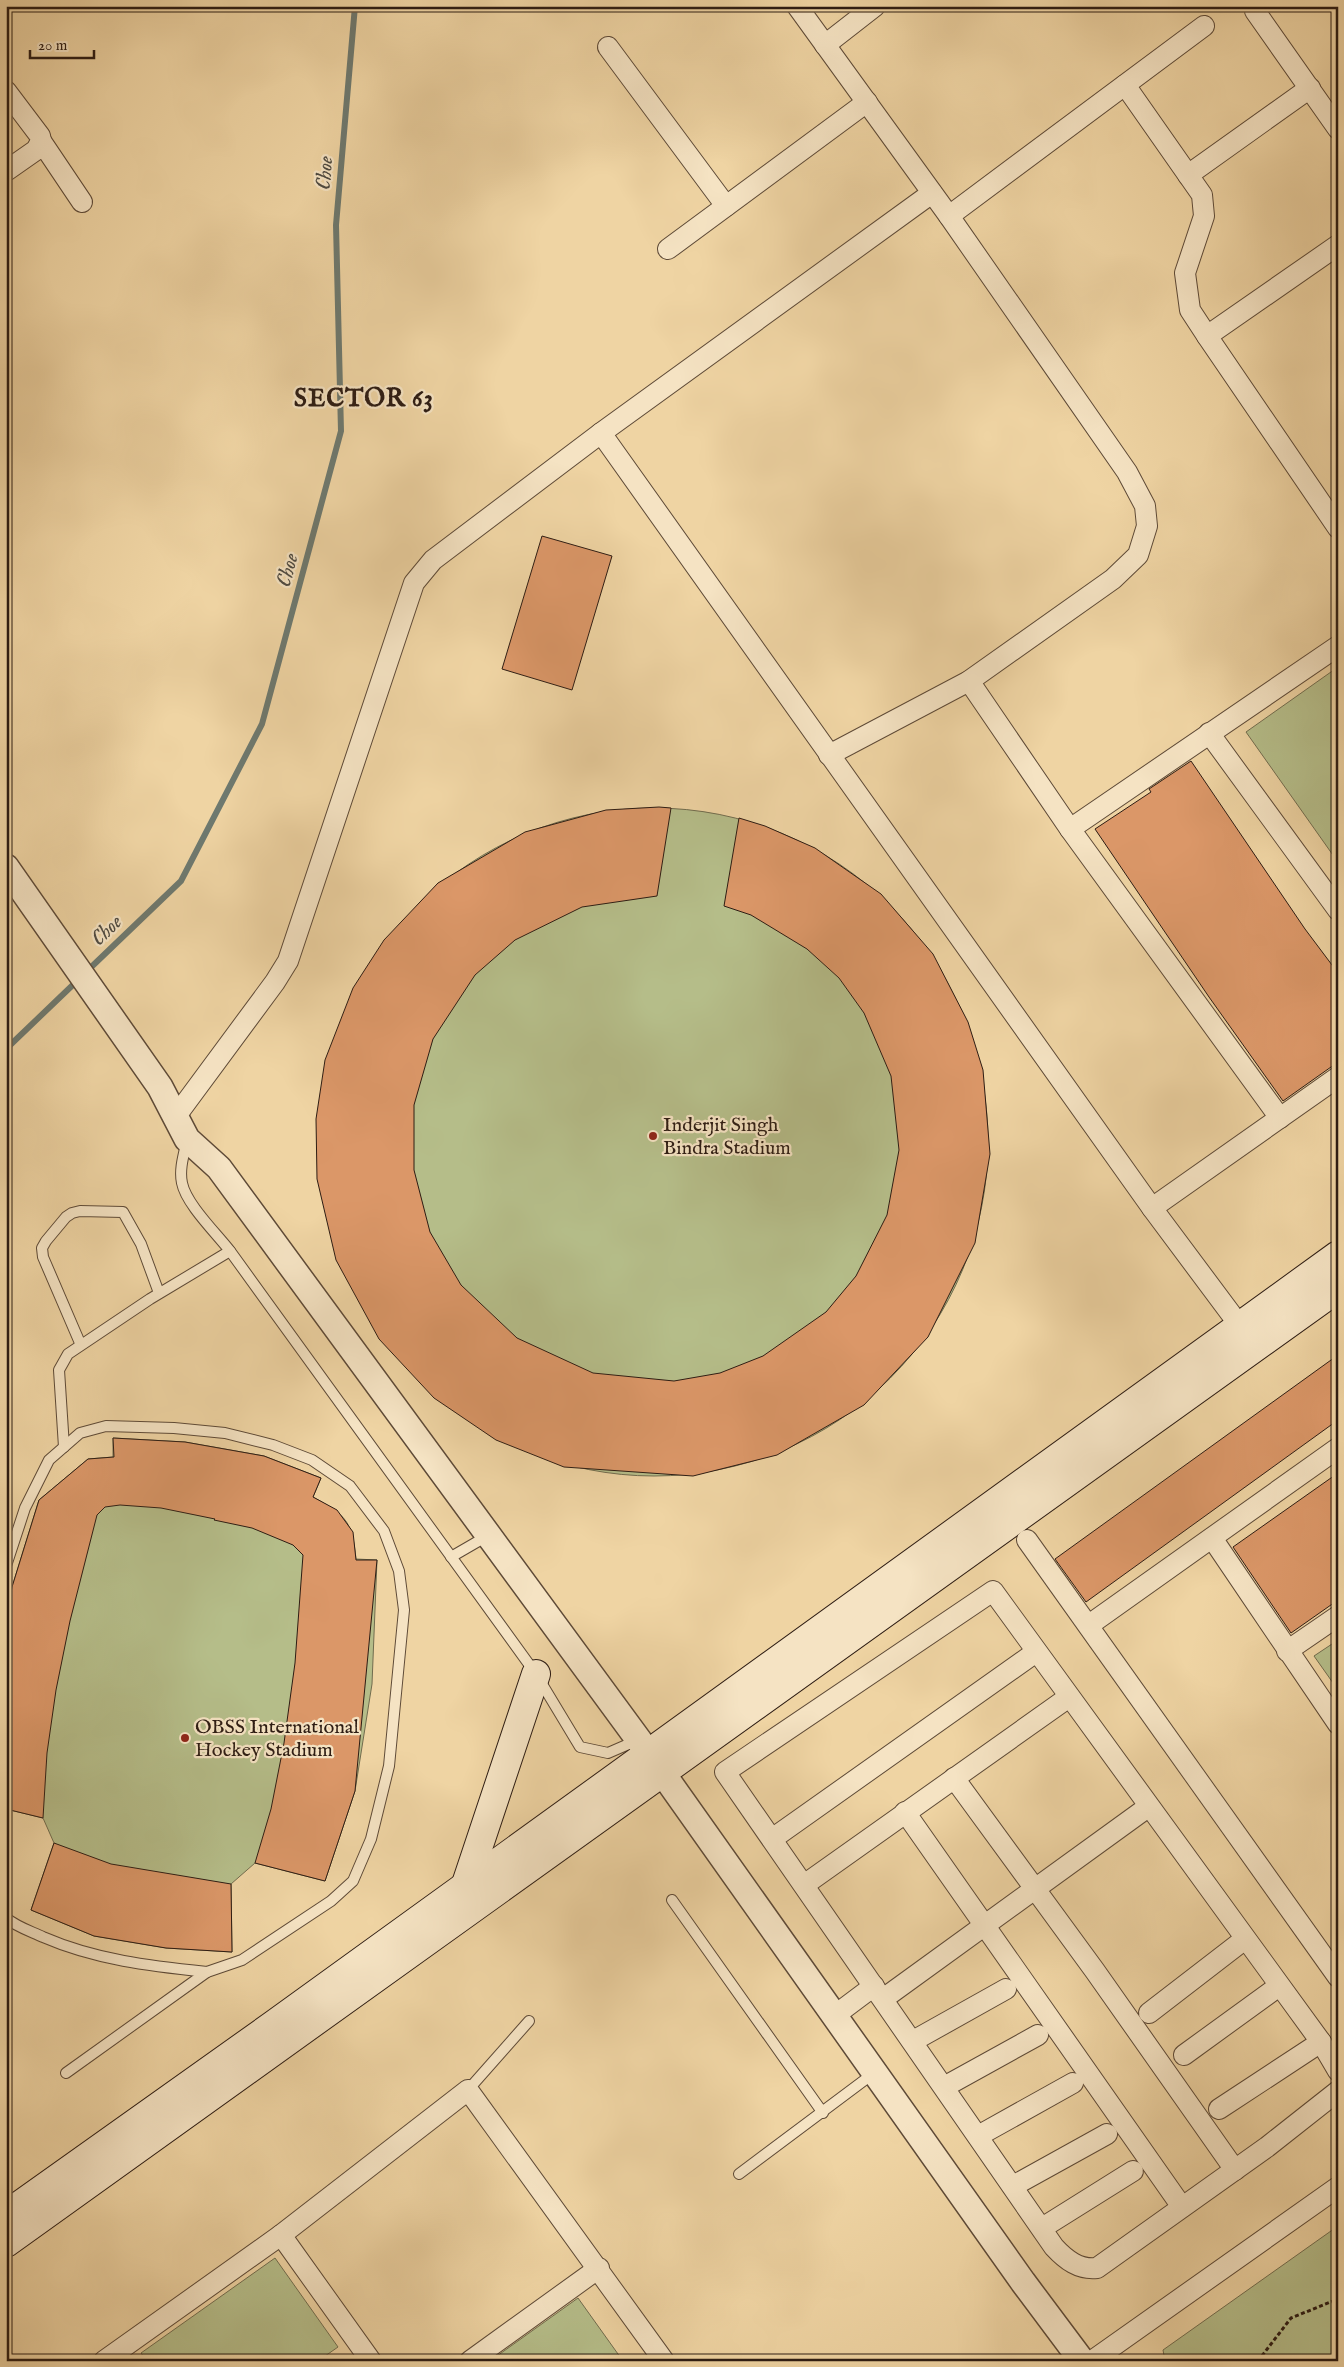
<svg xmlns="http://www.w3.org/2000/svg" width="1344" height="2367" font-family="'IM FELL English',serif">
  <rect width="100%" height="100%" fill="#efd4a3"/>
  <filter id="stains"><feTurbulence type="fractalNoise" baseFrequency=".004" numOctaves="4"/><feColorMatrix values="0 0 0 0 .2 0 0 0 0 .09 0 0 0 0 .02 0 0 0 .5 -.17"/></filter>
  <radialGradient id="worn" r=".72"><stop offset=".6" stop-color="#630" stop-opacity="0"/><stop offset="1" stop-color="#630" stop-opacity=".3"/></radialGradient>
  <g fill="#b5bd89" stroke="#716c4e">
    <polygon points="1338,667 1338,856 1335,858 1246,732"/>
    <circle cx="654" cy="1142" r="334"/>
    <path d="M113,1438L185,1442L264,1456L321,1478L313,1497C347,1516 352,1521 356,1559L377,1560L372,1684L355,1791L325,1881L255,1863L231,1884L232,1952L166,1948L94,1936L31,1910L54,1843L43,1818L6,1809V1620L12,1587L39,1500L88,1459L113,1457Z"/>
    <polygon points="1338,1640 1338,1690 1314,1656"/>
    <polygon points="1338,2226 1338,2361 1165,2361 1163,2350"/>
    <polygon points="275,2258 338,2347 318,2361 147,2361 141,2353"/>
    <polygon points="578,2298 623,2361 490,2361"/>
  </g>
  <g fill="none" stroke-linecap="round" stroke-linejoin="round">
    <g stroke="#6e796f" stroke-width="6">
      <polyline points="85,973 181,881 262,724 341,431 336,225 355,6"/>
      <polyline points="6,1049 78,980"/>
    </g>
  </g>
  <g fill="#db9768" stroke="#2d1c13">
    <polygon points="542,536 612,556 572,690 502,669"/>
    <polygon points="1191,761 1305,929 1338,973 1338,1065 1331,1067 1283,1101 1209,997 1095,829 1151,792 1149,789"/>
    <polygon points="659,807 671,808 657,896 582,907 515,940 475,975 433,1039 414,1105 414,1170 430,1232 461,1285 517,1338 593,1373 674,1381 720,1373 763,1356 826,1312 856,1276 887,1215 899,1150 891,1076 864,1013 839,978 807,949 751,915 724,906 739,818 765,826 815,848 881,894 933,954 968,1022 983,1070 990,1154 975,1243 928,1337 864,1405 777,1455 693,1476 564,1467 496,1440 434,1398 379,1339 336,1260 317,1179 316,1119 325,1060 353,988 384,940 438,883 525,832 606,810"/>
    <polygon points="1338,1355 1338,1420 1086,1602 1055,1559"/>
    <polygon points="113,1438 185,1442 264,1456 321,1478 313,1497 337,1510 353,1532 356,1560 377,1560 355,1791 325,1881 255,1863 271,1809 284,1743 295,1663 303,1555 293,1545 252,1528 214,1520 215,1519 161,1508 120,1505 105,1507 97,1515 70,1621 56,1690 47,1753 43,1818 6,1809 6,1620 12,1587 39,1500 88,1459 114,1457"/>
    <polygon points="1338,1473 1338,1600 1291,1633 1233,1547"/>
    <polygon points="54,1843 111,1864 231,1884 232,1952 166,1948 94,1936 31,1910"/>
  </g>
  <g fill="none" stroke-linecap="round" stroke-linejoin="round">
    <g stroke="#5e4a37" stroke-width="12">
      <g id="service">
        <path d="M187,1140C184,1154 179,1169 182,1183C186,1204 217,1234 230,1251L536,1674L580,1747L608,1753L638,1740"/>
        <polyline points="80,1343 43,1257 42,1248 46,1241 66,1217 72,1213 80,1211 123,1212 141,1244 159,1293"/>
        <polyline points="64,1447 59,1370 68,1354 150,1299 230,1251"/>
        <polyline points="451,1557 489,1535"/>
        <polyline points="6,1566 25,1508 49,1460 80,1433 106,1426 174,1428 225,1433 273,1445 312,1460 350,1486 384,1531 399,1571 404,1610 389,1766 371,1839 353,1881 331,1901 242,1960 207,1972 66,2073"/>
        <polyline points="672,1900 823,2113"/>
        <path d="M6,1918C17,1927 30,1931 43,1937C96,1960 150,1966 207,1972"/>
        <polyline points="468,2090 529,2021"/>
        <polyline points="739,2174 874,2073"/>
      </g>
    </g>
    <g stroke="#5e4a37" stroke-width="22">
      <g id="minor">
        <polyline points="797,6 949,216 1127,472 1145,506 1147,526 1138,555 1113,579 969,681 829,755"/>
        <polyline points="1255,6 1255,11 1338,129"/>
        <polyline points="825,45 875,6"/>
        <polyline points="608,47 726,206"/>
        <polyline points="1125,85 1202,195 1204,216 1185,273 1190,310 1207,336 1338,245"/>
        <polyline points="6,91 40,136 41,141 36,150 6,171"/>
        <polyline points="41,141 82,202"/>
        <polyline points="1188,175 1310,88"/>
        <polyline points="949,216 1204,26"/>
        <polyline points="668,249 867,102"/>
        <polyline points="1207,336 1338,528"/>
        <polyline points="601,433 1152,1208 1240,1326"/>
        <polyline points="969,681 1070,829 1280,1118"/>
        <polyline points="1209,733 1338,910"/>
        <polyline points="1070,829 1338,646"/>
        <polyline points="176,1116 275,982 288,961 414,583 433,560 601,433 932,193"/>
        <polyline points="1152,1208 1338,1077"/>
        <polyline points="1212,1538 1338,1724"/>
        <polyline points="1027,1540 1338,1977"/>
        <polyline points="1089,1625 1338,1448"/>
        <polyline points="1287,1651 1338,1616"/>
        <polyline points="954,1778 1095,1971 1235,2170"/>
        <polyline points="905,1812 1182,2207"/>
        <polyline points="772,1839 1036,1652"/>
        <polyline points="804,1885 1069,1697"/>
        <polyline points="883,1999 1148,1807"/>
        <polyline points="1149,2013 1245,1939"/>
        <polyline points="834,2016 874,1986"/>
        <polyline points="913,2041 1006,1989"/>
        <polyline points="1184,2055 1279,1986"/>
        <path d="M1338,2071L1321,2042L993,1591L725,1772L1054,2247C1066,2260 1079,2270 1097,2268L1267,2147L1338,2091"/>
        <polyline points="944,2087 1038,2035"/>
        <polyline points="1219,2109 1321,2042"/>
        <polyline points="978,2136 1073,2083"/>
        <polyline points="1013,2186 1107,2134"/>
        <polyline points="1042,2228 1133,2171"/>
        <polyline points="281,2235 371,2361"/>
        <polyline points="104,2361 281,2235 468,2090 664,2361"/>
        <polyline points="470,2361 599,2268"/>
        <polyline points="1092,2361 1338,2187"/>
      </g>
    </g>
    <g stroke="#5e4a37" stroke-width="28">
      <polyline id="tertiary" points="6,867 160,1087 187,1139 219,1168 649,1754 1023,2282 1082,2361"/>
    </g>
    <g stroke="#2d1c13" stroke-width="30">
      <g id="secondary">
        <polyline points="465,1887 536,1674"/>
        <polyline points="6,2215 273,2025 1338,1255"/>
        <polyline points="6,2243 1338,1288"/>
      </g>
    </g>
    <polyline stroke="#2d1c13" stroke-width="3" stroke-dasharray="4 2.5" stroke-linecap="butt" points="1258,2361 1291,2318 1338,2299"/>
    <use href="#service" stroke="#f5e3c3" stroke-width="10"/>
    <use href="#minor" stroke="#f5e3c3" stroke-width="20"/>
    <use href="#tertiary" stroke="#f5e3c3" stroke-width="25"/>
    <use href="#secondary" stroke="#f5e3c3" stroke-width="28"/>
  </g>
  <g fill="#8f2418" stroke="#f5e3c3" stroke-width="2">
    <circle cx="653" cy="1136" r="5"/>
    <circle cx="185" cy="1738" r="5"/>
  </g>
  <g text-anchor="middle" stroke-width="4.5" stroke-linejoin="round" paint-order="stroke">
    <g font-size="20" fill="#2d1c13" stroke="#f5e3c3" text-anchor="start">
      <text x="663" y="1131">Inderjit Singh<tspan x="663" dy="23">Bindra Stadium</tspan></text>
      <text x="195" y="1733">OBSS International<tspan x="195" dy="23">Hockey Stadium</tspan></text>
    </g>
    <g font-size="21" font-style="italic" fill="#4e4a41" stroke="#f5e3c3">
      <text transform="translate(324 173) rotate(-85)" y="7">Choe</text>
      <text transform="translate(287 570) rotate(-75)" y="7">Choe</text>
      <text transform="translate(106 930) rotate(-44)" y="7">Choe</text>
    </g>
    <g font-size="25" font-weight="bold" letter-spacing="1" fill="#2d1c13" stroke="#f5e3c3">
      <text x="364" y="406">SECTOR 63</text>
    </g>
  </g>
  <rect width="1344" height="2367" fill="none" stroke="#efd4a3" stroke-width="25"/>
  <rect x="8" y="8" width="1329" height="2352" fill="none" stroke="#2d1c13" stroke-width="2.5"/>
  <rect x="12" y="12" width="1319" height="2342" fill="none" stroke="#2d1c13"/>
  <path d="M30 50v8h64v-8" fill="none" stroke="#2d1c13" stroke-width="2.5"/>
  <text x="38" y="50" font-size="15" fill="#2d1c13" stroke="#f5e3c3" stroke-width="4" paint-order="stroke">20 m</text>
  <rect width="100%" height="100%" filter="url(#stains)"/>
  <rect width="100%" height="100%" fill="url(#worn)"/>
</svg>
